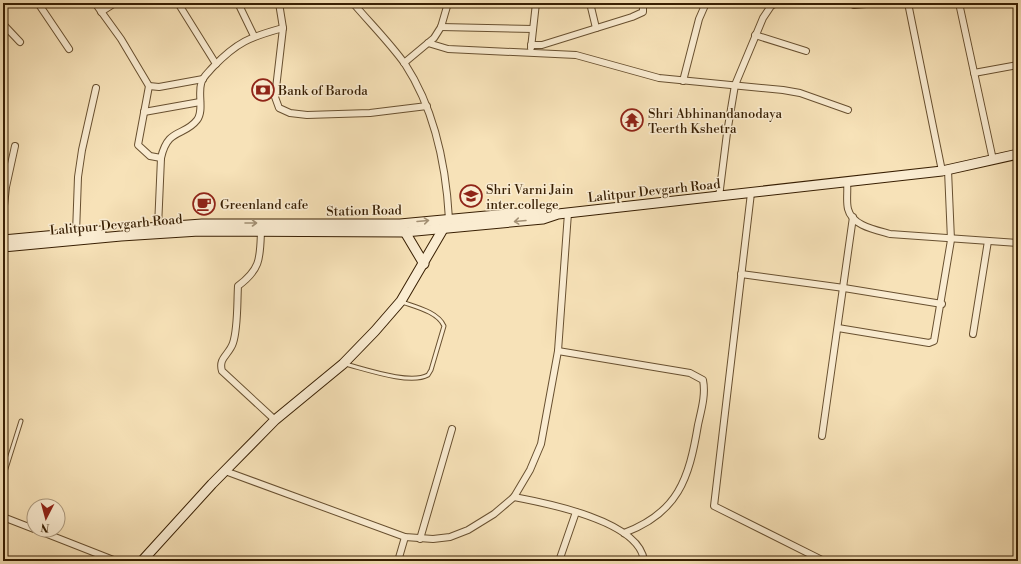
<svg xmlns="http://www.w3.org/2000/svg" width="1021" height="564" font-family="'Libre Bodoni',serif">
  <rect width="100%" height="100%" fill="#f7e2b8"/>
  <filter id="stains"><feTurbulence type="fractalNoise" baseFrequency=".005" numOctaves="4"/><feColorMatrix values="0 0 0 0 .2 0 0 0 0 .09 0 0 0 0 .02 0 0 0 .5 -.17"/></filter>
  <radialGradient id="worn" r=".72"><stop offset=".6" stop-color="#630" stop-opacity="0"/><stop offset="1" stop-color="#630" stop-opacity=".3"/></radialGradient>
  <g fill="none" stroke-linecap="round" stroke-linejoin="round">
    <g stroke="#685030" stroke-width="5">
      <g id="lane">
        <path d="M345,364C365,369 410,385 428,375L431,370L444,326C438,312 416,307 402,302"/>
        <polyline points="3,478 21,421"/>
      </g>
    </g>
    <g stroke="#685030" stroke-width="8">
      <g id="street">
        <polyline points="38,3 69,49"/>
        <polyline points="95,3 121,39 149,86 159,87 203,79"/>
        <polyline points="178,3 216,64"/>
        <polyline points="238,3 254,36"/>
        <polyline points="279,3 283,28 275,97 279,108 290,113 307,115 370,113 427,106"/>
        <path d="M353,3C370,23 390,43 405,64C435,110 446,165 449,219"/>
        <polyline points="590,3 596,28"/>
        <polyline points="908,3 942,171"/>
        <polyline points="959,3 993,160"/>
        <polyline points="854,5 878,3"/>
        <polyline points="101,12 115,3"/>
        <polyline points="3,24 20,42"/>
        <polyline points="441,27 533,29"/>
        <polyline points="755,35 806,51"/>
        <polyline points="428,43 448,49 576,55 659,78 783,90 800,93 848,110"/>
        <polyline points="531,45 542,45 632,17 643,12 643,3"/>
        <polyline points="531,48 536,3"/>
        <polyline points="404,63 434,38 441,27 448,3"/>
        <polyline points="974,73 1018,65"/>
        <polyline points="683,81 699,19 706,3"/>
        <polyline points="149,86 138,145 150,156 161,158"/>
        <polyline points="144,112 200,102"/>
        <path d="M847,183C848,191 846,201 848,209C852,226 876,230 890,234L1018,243"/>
        <polyline points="751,193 714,506 824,561"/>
        <polyline points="719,197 727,133 735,85 763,18 771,6 776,3"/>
        <polyline points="3,215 6,187 15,146"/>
        <path d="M158,227L161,158C168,127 184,137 197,120C204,111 198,95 201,84C202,77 209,72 213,67C237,42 250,37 283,28"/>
        <path d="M261,231C260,258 261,269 238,286C237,303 238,328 233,343C229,355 218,358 222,371L275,420"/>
        <polyline points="76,233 78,177 82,150 96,88"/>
        <polyline points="741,274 844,288 942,304"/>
        <polyline points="838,328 929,343 934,341 951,240 948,170"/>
        <polyline points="973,334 988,241"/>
        <path d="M558,351L690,373L703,380C706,395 701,411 698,425C689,479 678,513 624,533"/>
        <polyline points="822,436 853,217"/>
        <polyline points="225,471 405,537 433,539 450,537 468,530 494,514 514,497 530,470 541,444 558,351 568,213"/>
        <path d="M514,497C546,503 640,521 644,561"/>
        <polyline points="3,517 34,529"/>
        <polyline points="37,530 116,561"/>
        <polyline points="420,539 452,429"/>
        <polyline points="398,561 405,537"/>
        <polyline points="559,561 576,512"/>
      </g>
    </g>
    <g stroke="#381f03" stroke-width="11">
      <g id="secondary">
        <polyline points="402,227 424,264"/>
        <polyline points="134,229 202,224 400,224 541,211 556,214"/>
        <polyline points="3,240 101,231"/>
        <polyline points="3,247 121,236 199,231 405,232 543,219 558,214 942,171 1018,154"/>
        <polyline points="142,561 212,484 275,420 343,364 375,331 401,301 446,224"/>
      </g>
    </g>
    <use href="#lane" stroke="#faecd1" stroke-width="3"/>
    <use href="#street" stroke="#faecd1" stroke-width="6"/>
    <use href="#secondary" stroke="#faecd1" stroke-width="9"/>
  </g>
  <defs><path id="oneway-shaft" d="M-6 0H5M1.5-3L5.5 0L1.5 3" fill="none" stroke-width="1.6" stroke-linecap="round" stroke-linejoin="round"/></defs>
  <g stroke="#a39074">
    <use href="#oneway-shaft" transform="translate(423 221) rotate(-5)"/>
    <use href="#oneway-shaft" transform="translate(520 221) rotate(175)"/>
    <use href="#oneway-shaft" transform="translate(251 223)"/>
  </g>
  <defs>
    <g id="bank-ring" transform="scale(1.15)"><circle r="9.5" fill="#faecd1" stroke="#8f2418" stroke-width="1.5"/><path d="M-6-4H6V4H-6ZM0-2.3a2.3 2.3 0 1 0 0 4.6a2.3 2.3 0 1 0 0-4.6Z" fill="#8f2418"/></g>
    <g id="temple-ring" transform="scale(1.15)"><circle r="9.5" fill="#faecd1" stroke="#8f2418" stroke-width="1.5"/><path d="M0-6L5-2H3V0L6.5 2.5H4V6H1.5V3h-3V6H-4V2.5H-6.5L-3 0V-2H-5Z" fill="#8f2418"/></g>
    <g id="school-ring" transform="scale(1.15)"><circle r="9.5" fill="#faecd1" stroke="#8f2418" stroke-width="1.5"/><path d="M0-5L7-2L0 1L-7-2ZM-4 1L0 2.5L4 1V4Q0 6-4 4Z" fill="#8f2418"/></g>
    <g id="cafe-ring" transform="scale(1.15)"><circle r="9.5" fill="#faecd1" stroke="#8f2418" stroke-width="1.5"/><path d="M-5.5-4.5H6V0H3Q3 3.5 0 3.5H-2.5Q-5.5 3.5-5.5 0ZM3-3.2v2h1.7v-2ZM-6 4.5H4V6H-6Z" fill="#8f2418"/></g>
  </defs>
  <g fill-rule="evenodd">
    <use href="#bank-ring" x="263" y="90"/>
    <use href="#temple-ring" x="632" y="120"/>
    <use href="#school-ring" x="471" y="196"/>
    <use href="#cafe-ring" x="204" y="204"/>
  </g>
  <g text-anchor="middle" stroke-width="3" stroke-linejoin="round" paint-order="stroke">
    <g font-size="13" fill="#381f03" stroke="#faecd1" text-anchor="start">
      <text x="278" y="95">Bank of Baroda</text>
      <text x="648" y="118">Shri Abhinandanodaya<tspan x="648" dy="15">Teerth Kshetra</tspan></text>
      <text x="486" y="194">Shri Varni Jain<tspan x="486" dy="15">inter college</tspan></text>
      <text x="220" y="209">Greenland cafe</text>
    </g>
    <g font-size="13" fill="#381f03" stroke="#faecd1">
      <text transform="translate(654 190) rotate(-6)" y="5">Lalitpur Devgarh Road</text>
      <text transform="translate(364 210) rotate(-1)" y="5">Station Road</text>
      <text transform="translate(116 224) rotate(-5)" y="5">Lalitpur Devgarh Road</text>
    </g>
  </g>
  <rect width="1021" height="564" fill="none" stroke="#f7e2b8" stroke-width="16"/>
  <rect x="4" y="4" width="1013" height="556" fill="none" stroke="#381f03" stroke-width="2"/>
  <rect x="8" y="8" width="1005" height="548" fill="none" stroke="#381f03"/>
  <g transform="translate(46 518) rotate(186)"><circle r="19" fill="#faecd1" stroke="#ac9a7f"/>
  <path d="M0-3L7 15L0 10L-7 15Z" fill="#8f2418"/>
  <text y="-6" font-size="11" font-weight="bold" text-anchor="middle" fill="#381f03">N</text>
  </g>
  <rect width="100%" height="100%" filter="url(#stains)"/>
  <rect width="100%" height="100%" fill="url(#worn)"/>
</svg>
